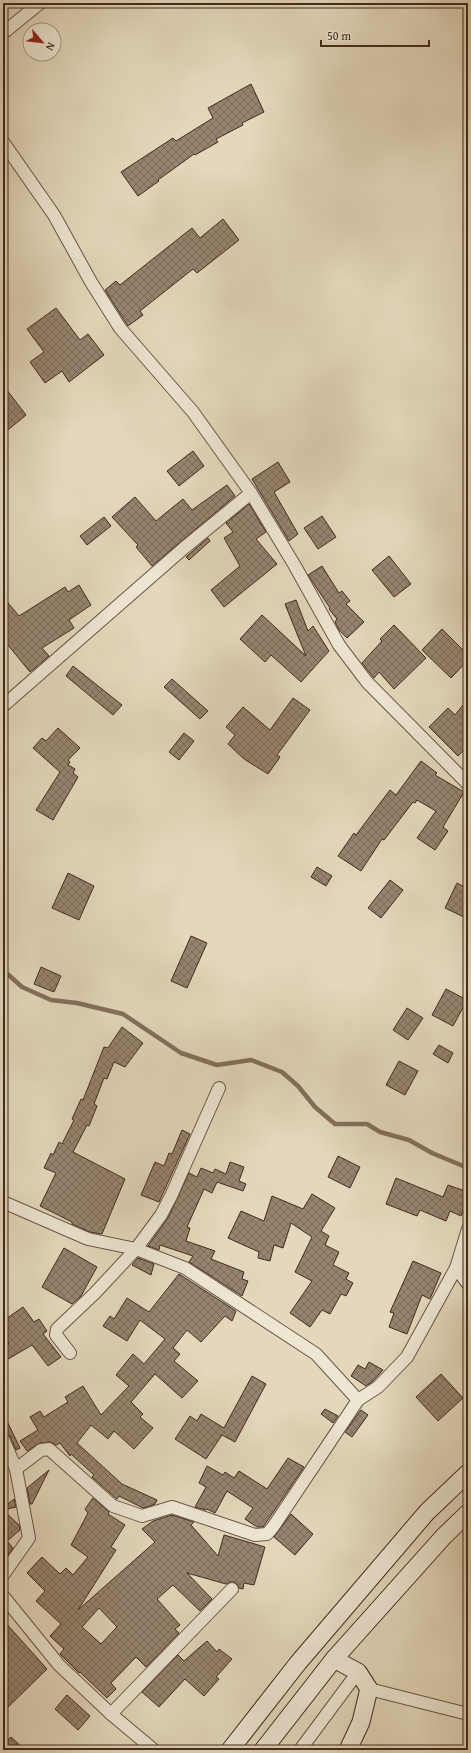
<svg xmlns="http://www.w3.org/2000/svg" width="471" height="1753" font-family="'Gentium Book Plus',serif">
  <defs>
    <pattern id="building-cross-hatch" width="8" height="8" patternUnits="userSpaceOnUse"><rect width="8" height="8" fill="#968470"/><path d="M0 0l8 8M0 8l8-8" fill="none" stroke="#7c6c5b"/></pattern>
  </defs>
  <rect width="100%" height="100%" fill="#e3d8bc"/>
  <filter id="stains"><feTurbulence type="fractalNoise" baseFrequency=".005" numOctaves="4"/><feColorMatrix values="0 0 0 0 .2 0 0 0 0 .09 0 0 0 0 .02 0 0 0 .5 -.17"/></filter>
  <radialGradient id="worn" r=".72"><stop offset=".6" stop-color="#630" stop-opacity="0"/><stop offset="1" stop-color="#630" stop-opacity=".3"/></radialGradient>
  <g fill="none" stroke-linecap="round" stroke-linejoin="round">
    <polyline stroke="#836f5c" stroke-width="4.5" points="3,970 22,987 51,1000 77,1003 123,1014 181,1053 217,1065 251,1060 282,1072 298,1086 315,1107 335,1124 367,1124 380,1132 409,1140 432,1153 468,1168"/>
  </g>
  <g fill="url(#building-cross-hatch)" stroke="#432a1d" fill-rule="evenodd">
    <polygon points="251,84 264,112 242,123 243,125 216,139 218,142 195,155 194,154 158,180 159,181 138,196 121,172 173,138 176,141 213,118 208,108"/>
    <polygon points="223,219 239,240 197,273 193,269 140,311 143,315 128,326 105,290 116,281 120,285 192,228 200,238"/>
    <polygon points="56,308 80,340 88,334 104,355 69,382 62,371 45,383 30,362 44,352 27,329"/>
    <polygon points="3,385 26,415 3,434"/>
    <polygon points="193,451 204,466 179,486 167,471"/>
    <polygon points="278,462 290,482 274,492 298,534 289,541 252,479"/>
    <polygon points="227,485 235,496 152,566 136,547 138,545 112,517 135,497 156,521 183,499 192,510"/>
    <polygon points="249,504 266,532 256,539 277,564 224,607 211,590 240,566 224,538 233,532 226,523"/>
    <polygon points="322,516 336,537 318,549 304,528"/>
    <polygon points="104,517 111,526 87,545 80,536"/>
    <polygon points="208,538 210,541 189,560 186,557"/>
    <polygon points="389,556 411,584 394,597 372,570"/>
    <polygon points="322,566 339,593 342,591 350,601 346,604 364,622 347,638 339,630 335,622 337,619 329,609 330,608 308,575"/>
    <polygon points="79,585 91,605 69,620 74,628 42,648 49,656 30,672 3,639 3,597 19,616 65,587 68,592"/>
    <polygon points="296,600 308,631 313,626 329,651 301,682 271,655 265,662 240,639 262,615 306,656 285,604"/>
    <polygon points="394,625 426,658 394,689 379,672 374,678 362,663 382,641 380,639"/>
    <polygon points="442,629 468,655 468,660 451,678 422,650"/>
    <polygon points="73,666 122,705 113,715 66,676"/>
    <polygon points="172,679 208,711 200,719 164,687"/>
    <polygon points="293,698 310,710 277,755 280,757 268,774 244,759 228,744 235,735 226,727 243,707 270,730"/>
    <polygon points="468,699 468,746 458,756 429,727 448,708 455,715"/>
    <polygon points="58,728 80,748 68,760 70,762 68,765 75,769 73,773 78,777 53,820 36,810 60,772 33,748 42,738 46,741"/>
    <polygon points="184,733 194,741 179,760 169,752"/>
    <polygon points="421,761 437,773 435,775 464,792 443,827 448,831 435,850 417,838 436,811 417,800 415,803 413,802 384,840 382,839 361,871 338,856 354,833 356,835 390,790 396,795"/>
    <polygon points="317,867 332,876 326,886 311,877"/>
    <polygon points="68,873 94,886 79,920 52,908"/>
    <polygon points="390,880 403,890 381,918 368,908"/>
    <polygon points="457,883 468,889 468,919 445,908"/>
    <polygon points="191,936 207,943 187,988 171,981"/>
    <polygon points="41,967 61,976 54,992 34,984"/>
    <polygon points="446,989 467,1000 453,1026 432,1015"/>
    <polygon points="407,1008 423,1018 408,1040 393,1030"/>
    <polygon points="122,1027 143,1043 125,1067 114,1062 107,1079 104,1078 94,1104 97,1106 89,1126 87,1125 73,1152 125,1179 102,1234 90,1232 72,1224 72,1222 40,1206 56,1173 44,1168 51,1153 53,1155 59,1142 62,1144 74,1120 72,1119 81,1099 83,1100 104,1047 108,1048"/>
    <polygon points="439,1045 453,1053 448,1063 433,1054"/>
    <polygon points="399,1061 418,1071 405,1095 386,1085"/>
    <polygon points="182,1130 190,1134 159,1202 141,1195 155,1162 164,1166 169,1153 172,1154"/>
    <polygon points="338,1156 360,1167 350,1188 328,1177"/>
    <polygon points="230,1162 244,1167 239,1181 246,1184 243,1191 217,1182 212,1193 204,1189 187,1227 190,1228 186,1241 215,1251 211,1259 244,1272 242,1279 248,1281 242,1296 189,1262 193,1256 160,1245 159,1250 148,1246 168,1218 189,1173 197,1177 201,1168 213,1173 215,1169 226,1174"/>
    <polygon points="396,1178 443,1197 448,1185 468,1192 468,1198 461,1216 450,1211 446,1221 420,1210 417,1216 386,1204"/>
    <polygon points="312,1194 335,1208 321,1231 329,1236 325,1245 339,1252 333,1265 349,1273 346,1279 353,1283 346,1296 341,1294 330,1314 322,1310 310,1327 290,1313 312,1281 295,1272 312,1237 291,1223 283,1248 274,1245 270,1261 258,1258 259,1252 228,1238 241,1211 264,1221 272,1196 303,1209"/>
    <polygon points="64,1248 97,1267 81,1296 72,1304 42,1287"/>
    <polygon points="138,1258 154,1264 151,1275 132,1265"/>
    <polygon points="413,1261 441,1273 430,1299 422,1295 407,1334 389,1327 394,1313 390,1312"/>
    <polygon points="179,1274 236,1311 232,1321 225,1316 201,1342 187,1330 173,1348 180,1354 174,1361 198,1381 182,1398 155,1374 131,1402 143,1414 140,1417 153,1428 134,1449 114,1431 108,1439 91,1425 77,1443 122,1484 157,1500 155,1504 143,1508 119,1496 117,1499 92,1477 94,1475 71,1454 70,1456 60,1443 56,1445 51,1442 40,1443 27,1451 20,1441 38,1430 30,1417 40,1411 44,1417 68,1402 65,1397 83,1386 101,1415 129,1386 116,1375 133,1354 144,1364 165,1339 140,1320 127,1341 103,1326 110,1316 114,1319 127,1298 149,1312"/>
    <polygon points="23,1307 34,1322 39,1319 47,1331 43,1334 61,1357 48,1366 32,1345 3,1362 3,1347 9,1343 3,1334 3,1321"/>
    <polygon points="369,1362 383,1370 373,1381 366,1386 351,1376 358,1365 365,1369"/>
    <polygon points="441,1374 463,1398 438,1421 416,1397"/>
    <polygon points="252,1376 266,1384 235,1442 222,1435 206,1459 175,1439 190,1416 197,1421 201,1414 224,1428"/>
    <polygon points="325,1409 338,1416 333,1423 321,1414"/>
    <polygon points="361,1410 368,1415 352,1437 345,1432"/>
    <polygon points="3,1413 20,1448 16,1450 10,1436 3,1432"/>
    <polygon points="288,1458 304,1467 263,1527 257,1527 245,1519 253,1508 227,1491 215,1513 207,1509 206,1510 195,1507 206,1487 199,1483 207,1466 223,1475 225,1472 234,1478 239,1471 267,1489"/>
    <polygon points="49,1470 32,1504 30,1504 27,1488"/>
    <path d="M93,1498L109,1512L108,1514L125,1525L111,1547L116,1550L78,1610L155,1542L142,1529L153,1521L172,1515L194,1522L191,1525L218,1556L224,1535L265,1547L254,1585L244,1583L243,1589L239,1588L237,1584L234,1582H230L226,1584L187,1573L212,1599L200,1611L173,1585L157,1599L180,1625L175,1629L179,1633L146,1667L136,1657L111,1683L116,1689L107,1698L80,1672L79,1673L60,1654L64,1649L50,1636L61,1624L36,1601L45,1591L27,1573L42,1557L60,1574L66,1568L73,1575L88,1557L71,1545L88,1513L85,1509ZM99,1608L117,1627L101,1644L82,1627Z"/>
    <polygon points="14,1499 16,1507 3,1510 19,1525 20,1530 7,1541 13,1548 3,1562 3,1508"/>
    <polygon points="291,1514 313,1534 295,1555 274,1537"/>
    <polygon points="3,1620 47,1669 3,1712"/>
    <polygon points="207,1641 217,1652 219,1649 232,1659 216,1677 219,1679 204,1696 185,1679 159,1707 142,1692 178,1655 184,1661"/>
    <polygon points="67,1695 90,1716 78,1730 55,1709"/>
    <polygon points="11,1737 25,1750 3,1750 3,1746"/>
  </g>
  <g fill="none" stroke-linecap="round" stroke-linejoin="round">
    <g stroke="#6b5645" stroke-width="14">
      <g id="street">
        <polyline points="3,33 40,3"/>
        <polyline points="3,142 54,215 91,282 120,328 193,412 251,493 295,566 339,645 367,682 468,784"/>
        <polyline points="3,706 184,548 251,493"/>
        <polyline points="3,1202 88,1239 136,1249 185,1268 316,1354 358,1400"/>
        <polyline points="456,1268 468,1284"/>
        <polyline points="70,1353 56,1335 57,1329 95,1293 136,1249 161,1215 171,1196 219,1088"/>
        <polyline points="3,1439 16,1469 29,1538 3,1575"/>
        <polyline points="16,1469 41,1450 49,1449 113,1506 142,1516 172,1507 255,1535 267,1534 273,1527 358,1400 378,1387 407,1357 456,1268 468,1229"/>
        <polyline points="3,1596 59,1665 111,1714 154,1750"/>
        <polyline points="369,1689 468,1714"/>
        <polyline points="111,1714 232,1589"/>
        <polyline points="300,1750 358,1672"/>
      </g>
    </g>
    <g stroke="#432a1d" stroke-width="19">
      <g id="secondary">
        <polyline points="334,1659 358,1672 369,1689 361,1722 348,1750"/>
        <polyline points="230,1750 298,1663 427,1512 468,1473"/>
        <polyline points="263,1750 334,1659 444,1536 468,1513"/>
      </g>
    </g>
    <use href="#street" stroke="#ede6d3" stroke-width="12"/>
    <use href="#secondary" stroke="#ede6d3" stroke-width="17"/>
  </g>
  <rect width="471" height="1753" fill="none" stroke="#e3d8bc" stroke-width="16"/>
  <rect x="4" y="4" width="463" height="1745" fill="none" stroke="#432a1d" stroke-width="2"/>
  <rect x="8" y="8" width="455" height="1737" fill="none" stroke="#432a1d"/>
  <g transform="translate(42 42) rotate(118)"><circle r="19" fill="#ede6d3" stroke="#a99b8a"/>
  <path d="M0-3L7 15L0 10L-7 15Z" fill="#8f2418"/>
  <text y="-6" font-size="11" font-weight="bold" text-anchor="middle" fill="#432a1d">N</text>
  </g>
  <path d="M321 40v6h108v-6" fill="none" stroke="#432a1d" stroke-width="2"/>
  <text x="327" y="40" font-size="12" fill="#432a1d" stroke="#ede6d3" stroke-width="3" paint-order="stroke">50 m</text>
  <rect width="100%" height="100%" filter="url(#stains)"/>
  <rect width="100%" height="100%" fill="url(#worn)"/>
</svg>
